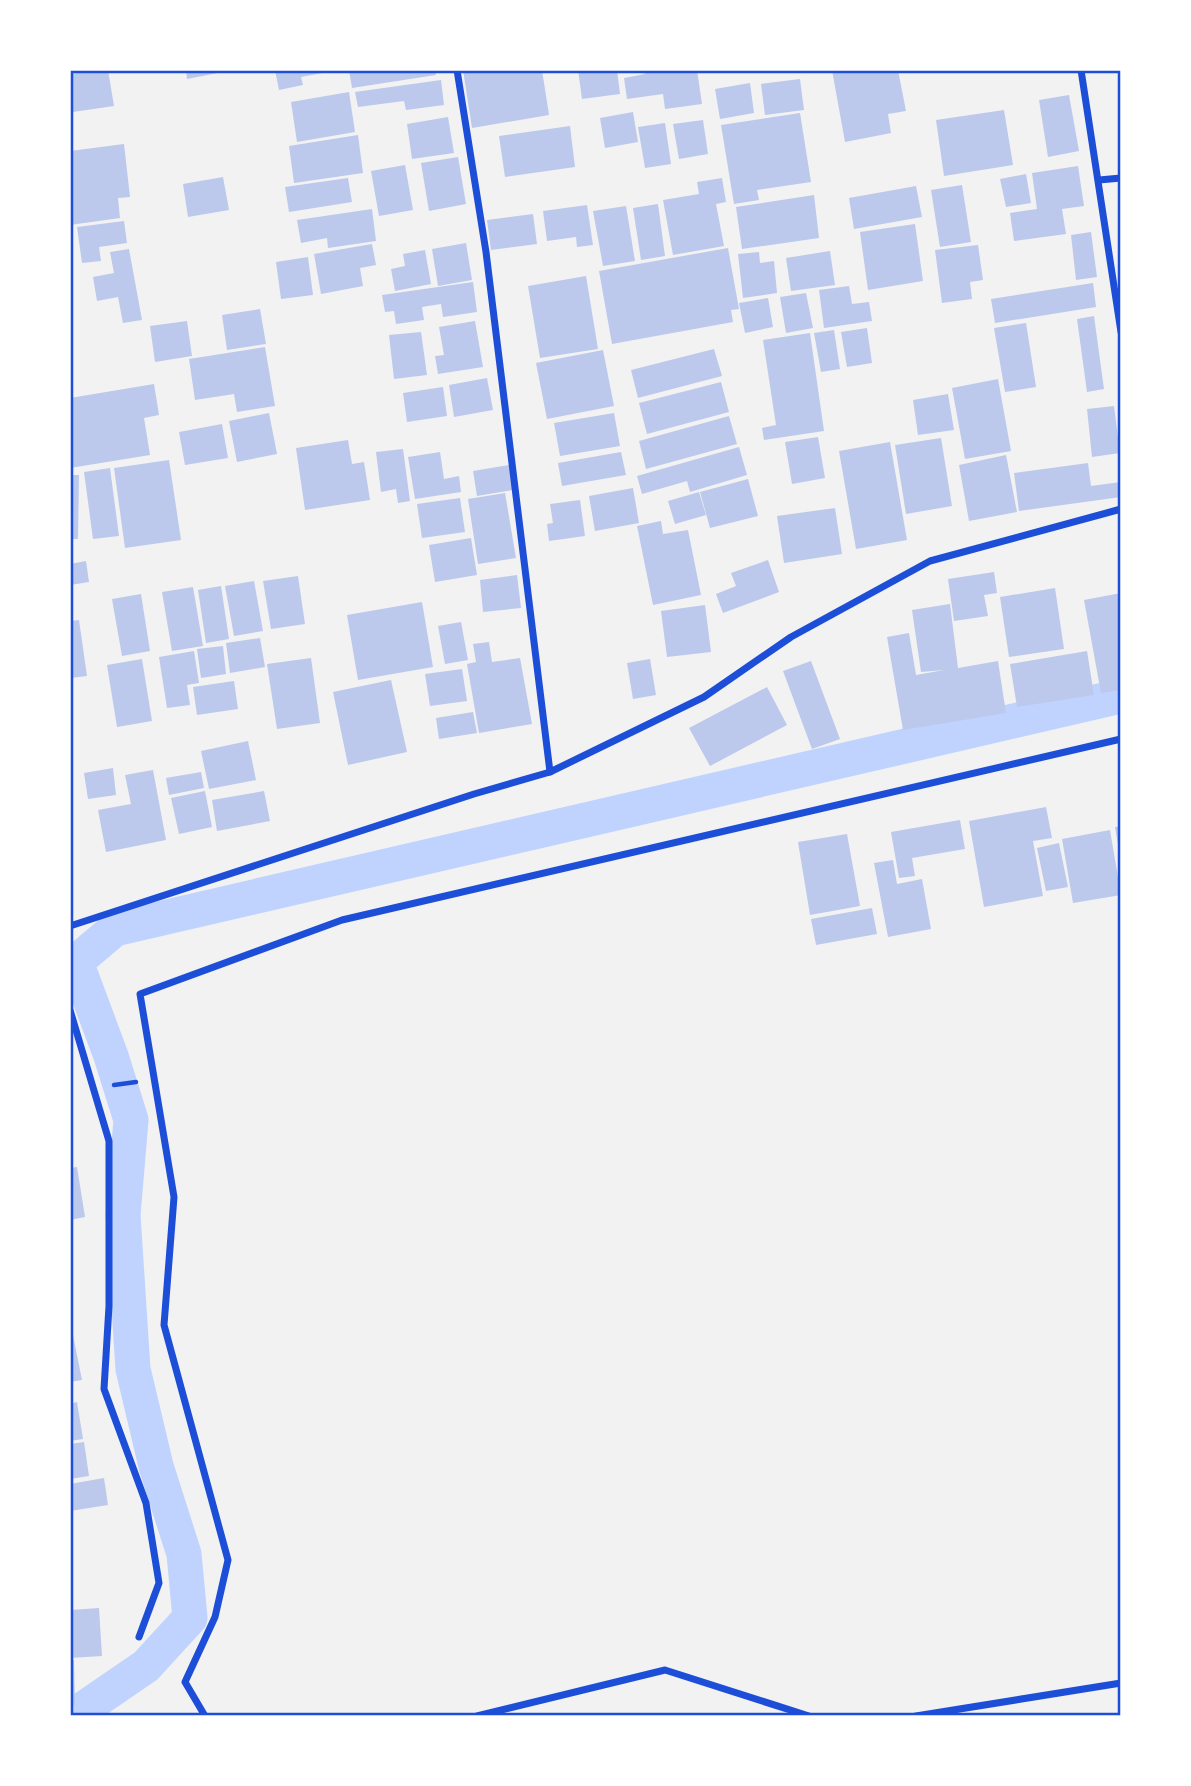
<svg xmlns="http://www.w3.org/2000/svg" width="1191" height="1786" font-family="Manrope,sans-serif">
  <rect width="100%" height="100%" fill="#f2f2f2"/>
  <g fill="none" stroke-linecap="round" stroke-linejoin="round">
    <polyline stroke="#bfd3fe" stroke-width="35" points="73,1716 146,1666 190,1618 184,1554 156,1466 133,1369 123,1215 131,1120 111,1056 76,962 115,929 1121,696"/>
  </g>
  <g fill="#bdc9ec">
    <polygon points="96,70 108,70 114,106 73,112 70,74"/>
    <polygon points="186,70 223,70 223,72 187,79"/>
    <polygon points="275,70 332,70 333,71 301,77 303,85 279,90"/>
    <polygon points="349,70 435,70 436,75 352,88"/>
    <polygon points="463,70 542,70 549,115 472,128"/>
    <polygon points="578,70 617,70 620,94 582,99"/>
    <polygon points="644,70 697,70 702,104 665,109 663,94 627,99 624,78 645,74"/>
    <polygon points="832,70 898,70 906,111 888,114 891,133 845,142"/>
    <polygon points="800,79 804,110 765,115 761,84"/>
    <polygon points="441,80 444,105 406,110 404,101 358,107 355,92"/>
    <polygon points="750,83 754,113 720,119 715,89"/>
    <polygon points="349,92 355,132 297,142 291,102"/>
    <polygon points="1069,95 1079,151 1048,157 1039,100"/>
    <polygon points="1004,110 1013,165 944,176 936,120"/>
    <polygon points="633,112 638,142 605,148 600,118"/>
    <polygon points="800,113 811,182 757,190 759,200 734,204 721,125"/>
    <polygon points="448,117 454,153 412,159 407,124"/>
    <polygon points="703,120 708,154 679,159 673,124"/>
    <polygon points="665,123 671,164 645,168 638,127"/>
    <polygon points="570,126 575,167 505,177 499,136"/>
    <polygon points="358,135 363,173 294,183 289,146"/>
    <polygon points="124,144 130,197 118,198 120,218 70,225 70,151"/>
    <polygon points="458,157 466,204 429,211 421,163"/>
    <polygon points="405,165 413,210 379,216 371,171"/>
    <polygon points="1078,166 1084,206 1062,209 1066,234 1014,241 1010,213 1037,209 1032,173"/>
    <polygon points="1026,174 1031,203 1006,207 1000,179"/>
    <polygon points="223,177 229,210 188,217 183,184"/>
    <polygon points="348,178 352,202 289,212 285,187"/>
    <polygon points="722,178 726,202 716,204 724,246 673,255 663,200 699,194 697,182"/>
    <polygon points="962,185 971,242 940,247 931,190"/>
    <polygon points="916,186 922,217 854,229 849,198"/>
    <polygon points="814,195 819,238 742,249 736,207"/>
    <polygon points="658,204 665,256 641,260 633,208"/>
    <polygon points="587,205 593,245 577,247 576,237 547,241 543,211"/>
    <polygon points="626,206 635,261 603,266 593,211"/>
    <polygon points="372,209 376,241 328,248 327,238 301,243 297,220"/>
    <polygon points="533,214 537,244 491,250 487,220"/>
    <polygon points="124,221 127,243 99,247 101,261 82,263 77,227"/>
    <polygon points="915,224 923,281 868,290 860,232"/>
    <polygon points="1091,232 1097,277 1076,280 1071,235"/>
    <polygon points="466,243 472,280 438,286 432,249"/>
    <polygon points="372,244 376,265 360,268 363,286 321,294 314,254"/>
    <polygon points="978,245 983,280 970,282 972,299 942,303 935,250"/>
    <polygon points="728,248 739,309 731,310 733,322 612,344 599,271"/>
    <polygon points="129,249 142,320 123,323 118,297 97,301 93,277 114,273 110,252"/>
    <polygon points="425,250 431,284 395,291 391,269 405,266 403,254"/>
    <polygon points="830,251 835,285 791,291 786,258"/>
    <polygon points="759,252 760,263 774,261 777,293 743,298 738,254"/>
    <polygon points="308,257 313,295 281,299 276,262"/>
    <polygon points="586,276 598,349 540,358 528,286"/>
    <polygon points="473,282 477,312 443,317 441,304 422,307 424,320 396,324 394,311 385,312 382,295"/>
    <polygon points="1093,283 1096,307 995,323 991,299"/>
    <polygon points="849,286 852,304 869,302 872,321 824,328 819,290"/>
    <polygon points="806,293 813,328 786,333 780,297"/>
    <polygon points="768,298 773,327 745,333 739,303"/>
    <polygon points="260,309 266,344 227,350 222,315"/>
    <polygon points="1094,316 1104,389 1087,392 1077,319"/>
    <polygon points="187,321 192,356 155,362 150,326"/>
    <polygon points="475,321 483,367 438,374 435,356 444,355 439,327"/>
    <polygon points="1026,323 1036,387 1005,392 994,328"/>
    <polygon points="867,328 872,363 847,367 841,332"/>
    <polygon points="834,330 840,369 821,372 814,333"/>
    <polygon points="421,332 427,375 394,379 389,335"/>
    <polygon points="810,333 824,431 764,440 762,428 776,425 763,340"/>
    <polygon points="265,347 275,406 237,412 234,394 195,400 189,359"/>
    <polygon points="714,349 722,376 638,398 631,370"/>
    <polygon points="603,350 614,406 547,419 536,363"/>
    <polygon points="487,378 493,410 454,417 449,385"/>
    <polygon points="998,379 1011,451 965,459 952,388"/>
    <polygon points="721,382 729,412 647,434 639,403"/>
    <polygon points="154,384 159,415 144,418 150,455 70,468 70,398"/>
    <polygon points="443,387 447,416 407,422 403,393"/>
    <polygon points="948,394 954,430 918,435 913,400"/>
    <polygon points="1114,406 1120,453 1092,457 1087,409"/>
    <polygon points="269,413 277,454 237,462 229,421"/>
    <polygon points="614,413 620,446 560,456 554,423"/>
    <polygon points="729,416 737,444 646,469 639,441"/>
    <polygon points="222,424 228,458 185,465 179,432"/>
    <polygon points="818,437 825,478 792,484 785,442"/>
    <polygon points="941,438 952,506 906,514 895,445"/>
    <polygon points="348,440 352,464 364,462 370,500 305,510 296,448"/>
    <polygon points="890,442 907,540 856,549 839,451"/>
    <polygon points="739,447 747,475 690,492 687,481 642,494 637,476"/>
    <polygon points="403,449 410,501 398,503 396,489 381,492 376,452"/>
    <polygon points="440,452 444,479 459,476 461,492 415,499 408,457"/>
    <polygon points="621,452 626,475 562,486 558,463"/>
    <polygon points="1006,455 1017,512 969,521 959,465"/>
    <polygon points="169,460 181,540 125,548 114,468"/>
    <polygon points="1088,463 1091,486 1121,482 1121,497 1019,511 1014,473"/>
    <polygon points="509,465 513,490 477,496 473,471"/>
    <polygon points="110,468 119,536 93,539 84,472"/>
    <polygon points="70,475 79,475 78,539 70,539"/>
    <polygon points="748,479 758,516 710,528 700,492"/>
    <polygon points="633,488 639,523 595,531 589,496"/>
    <polygon points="699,492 706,515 675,524 668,501"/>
    <polygon points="505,493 516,558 478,564 468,499"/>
    <polygon points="460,498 465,532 422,538 417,504"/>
    <polygon points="580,500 585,536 549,541 547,524 553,523 550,504"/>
    <polygon points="835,508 842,554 784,563 777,516"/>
    <polygon points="661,521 663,534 688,530 701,595 653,605 637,526"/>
    <polygon points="471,538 477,575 435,582 429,545"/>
    <polygon points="768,560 779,592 723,613 716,594 736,586 731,573"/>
    <polygon points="86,561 89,582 70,585 70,564"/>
    <polygon points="994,572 997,593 984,595 988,616 954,621 948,579"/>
    <polygon points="517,575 521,608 483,612 480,580"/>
    <polygon points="298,576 305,624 271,629 263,581"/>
    <polygon points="254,581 263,631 234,636 225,586"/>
    <polygon points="221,586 229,639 206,643 198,590"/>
    <polygon points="193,587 203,646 172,651 162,592"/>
    <polygon points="1055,588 1064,649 1009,657 1000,597"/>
    <polygon points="1121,593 1121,690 1101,693 1084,600"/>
    <polygon points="141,594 150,651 122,656 112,599"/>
    <polygon points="422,602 433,667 358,680 347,615"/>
    <polygon points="950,604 958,668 998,661 1006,713 903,730 887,637 909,633 916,675 944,670 921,672 912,610"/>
    <polygon points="705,605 711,652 667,657 661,611"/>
    <polygon points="79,620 87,676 70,678 70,621"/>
    <polygon points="461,622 468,660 445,664 438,626"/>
    <polygon points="260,638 265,667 230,673 226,643"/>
    <polygon points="489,642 492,662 520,658 532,724 479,733 467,664 476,662 473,644"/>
    <polygon points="223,646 226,674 201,678 197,649"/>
    <polygon points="194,651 199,683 187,685 190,705 167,708 159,657"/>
    <polygon points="1087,651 1094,695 1017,707 1010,664"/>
    <polygon points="311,658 320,723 277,729 267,664"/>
    <polygon points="142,659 152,721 117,727 107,665"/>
    <polygon points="650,659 656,695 633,699 627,663"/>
    <polygon points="811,661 840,739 812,749 783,671"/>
    <polygon points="462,669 467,701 430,706 425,674"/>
    <polygon points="391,680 407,752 348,765 333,692"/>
    <polygon points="234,681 238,709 197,715 193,687"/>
    <polygon points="767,687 787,725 710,766 689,728"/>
    <polygon points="473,712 477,733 439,739 436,718"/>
    <polygon points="248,741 256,780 209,789 201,751"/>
    <polygon points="113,768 116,795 88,799 84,773"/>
    <polygon points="153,770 166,840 106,852 98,810 131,804 125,775"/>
    <polygon points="201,772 204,788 169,795 166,778"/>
    <polygon points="205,791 212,827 179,834 171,798"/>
    <polygon points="264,791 270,821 217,831 212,800"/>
    <polygon points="1046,807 1052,838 1033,841 1043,896 984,907 969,821"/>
    <polygon points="960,820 965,849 912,858 915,876 899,878 891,832"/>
    <polygon points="1121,826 1121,856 1120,856 1115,827"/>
    <polygon points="1110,830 1121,895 1073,903 1062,839"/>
    <polygon points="847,834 860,906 810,915 798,842"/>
    <polygon points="1059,843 1068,887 1046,891 1037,848"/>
    <polygon points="893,860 897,884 922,879 931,929 888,937 874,863"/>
    <polygon points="872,908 877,934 816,945 811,919"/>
    <polygon points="77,1167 85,1217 70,1220 70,1168"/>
    <polygon points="70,1320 82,1380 70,1382"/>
    <polygon points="77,1402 83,1439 70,1441 70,1404"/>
    <polygon points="84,1442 89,1476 70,1479 70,1444"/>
    <polygon points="104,1478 108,1505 70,1511 70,1484"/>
    <polygon points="99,1608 102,1656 70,1658 70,1610"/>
    <polygon points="70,1660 74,1660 75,1705 70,1705"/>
  </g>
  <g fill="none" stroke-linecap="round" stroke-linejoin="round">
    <polyline stroke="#1d4ed8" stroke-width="4.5" points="114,1085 136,1082"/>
    <g stroke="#1d4ed8" stroke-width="7">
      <polyline points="457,70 486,252 550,772"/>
      <polyline points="1081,70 1121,332"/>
      <polyline points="1099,180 1121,178"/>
      <polyline points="70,926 474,794 550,772 704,697 791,637 930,561 1121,509"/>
      <polyline points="70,1010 109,1141 109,1306 104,1389 146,1503 159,1583 139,1637"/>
      <polyline points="205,1716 185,1682 215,1617 228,1560 164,1325 174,1197 140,994 342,920 1121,739"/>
      <polyline points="477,1716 665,1670 809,1716"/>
      <polyline points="916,1716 1121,1683"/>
    </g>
  </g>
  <rect width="1191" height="1786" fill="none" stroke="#ffffff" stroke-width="144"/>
  <rect x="72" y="72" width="1047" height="1642" fill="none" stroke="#1d4ed8" stroke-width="2.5"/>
</svg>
